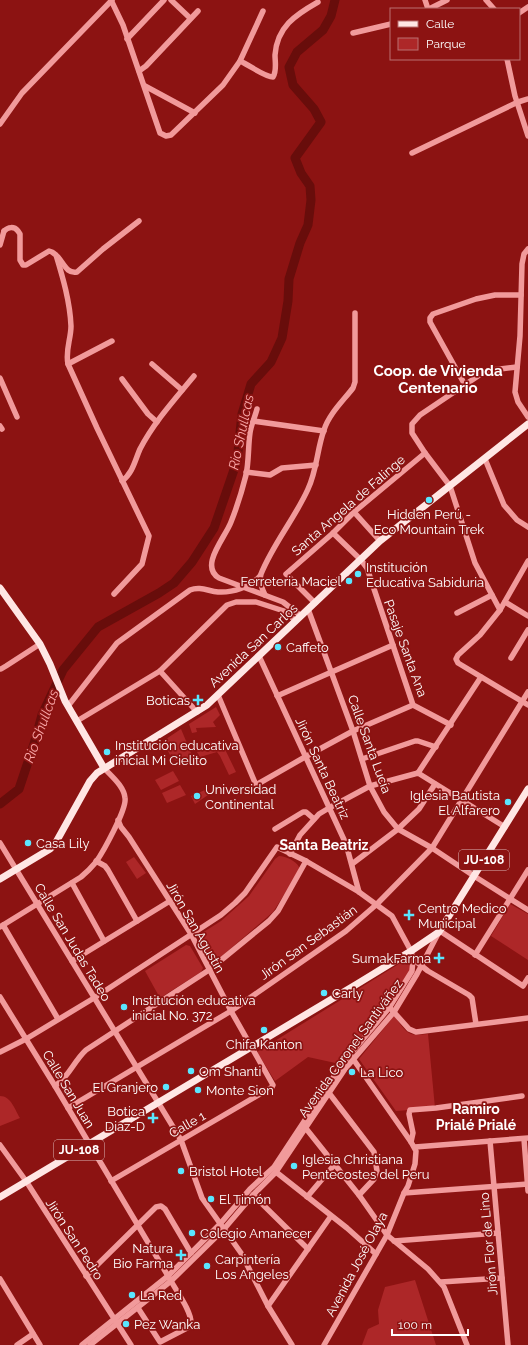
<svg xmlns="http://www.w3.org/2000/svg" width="528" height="1345" font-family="Raleway,sans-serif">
  <rect width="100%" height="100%" fill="#8c1312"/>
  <g fill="#ad2728">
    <polygon points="216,707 220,715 213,722 216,727 196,728 197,732 192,733 189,724"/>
    <polygon points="181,729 194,760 179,767 172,754 170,755 163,741"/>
    <polygon points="221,741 236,772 229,775 220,756 217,752 200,757 197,752 203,750 208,752"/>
    <polygon points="173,771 179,781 161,790 155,780"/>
    <polygon points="180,785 186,795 167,803 162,793"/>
    <polygon points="205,790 208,795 195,804 191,796"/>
    <path d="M279,856C286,856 296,861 299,867L298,873L273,912L215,962L209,961L198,941L199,937L202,933L221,921L249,896L275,859Z"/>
    <polygon points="134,857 146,873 137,879 126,862"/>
    <polygon points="510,904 528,914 528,960 491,936"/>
    <polygon points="186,945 190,946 203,968 201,972 160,998 145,971"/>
    <polygon points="402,962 409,964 411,969 390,1002 340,1064 308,1057 275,1081 257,1052"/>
    <path d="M394,1016C407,1032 406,1037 428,1034L435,1108L396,1111L359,1059Z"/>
    <path d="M0,1096C11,1096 15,1110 20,1118L0,1126Z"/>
    <polygon points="415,1280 436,1345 362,1345 368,1329 379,1324 378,1310 385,1287"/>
  </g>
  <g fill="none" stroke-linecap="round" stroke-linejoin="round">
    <polyline stroke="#680d0b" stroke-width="9" points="0,804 19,789 34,744 42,715 63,670 98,627 159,593 174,583 192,562 214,528 237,461 242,414 251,384 271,362 282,338 288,301 289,279 300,243 308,225 311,200 310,186 301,173 295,158 321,122 314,109 293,85 289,67 297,52 323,30 331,16 335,0"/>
    <g stroke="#f19a9b" stroke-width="5.5">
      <polyline points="111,0 123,25 160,133 166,136 171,135 223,85 240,61 263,11"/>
      <polyline points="171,0 190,18"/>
      <polyline points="425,0 428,9"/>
      <polyline points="486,0 494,9"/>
      <polyline points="429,9 447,0"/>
      <polyline points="519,13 528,7"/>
      <polyline points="353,33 391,24"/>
      <polyline points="127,39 164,0"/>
      <polyline points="507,59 515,96 528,136"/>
      <path d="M240,61C249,65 265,77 273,77C277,71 275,62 275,55C277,27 295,15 318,2"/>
      <polyline points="139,71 146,66 198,11"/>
      <polyline points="145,86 195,113"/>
      <polyline points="0,124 22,93 112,0"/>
      <polyline points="412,153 518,102 528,99"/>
      <path d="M4,231C8,227 14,226 18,231L20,234V260L23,265H26L49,251L52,252L56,255C63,278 70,302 71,326C71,339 65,351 68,364L97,428L149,536L142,564L114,594"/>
      <polyline points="0,245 4,231"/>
      <polyline points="528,249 524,254 522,264 520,336 515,392 518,402 528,417"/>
      <path d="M58,257C64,264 67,274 77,272L103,249L139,221"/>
      <polyline points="68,364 112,341"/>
      <polyline points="152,364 182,390"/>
      <polyline points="0,378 17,417"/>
      <polyline points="122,379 148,414 157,422"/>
      <polyline points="465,385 430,322 430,318 433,314 476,299 495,295 521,295"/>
      <path d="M257,409C255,417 251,425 250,433C248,447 249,461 246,475C242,491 237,507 231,522C225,538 199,566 219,578L283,602L301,616"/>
      <polyline points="253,421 324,431"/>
      <polyline points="0,426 2,429"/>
      <polyline points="485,459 504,505 517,520 528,527"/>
      <polyline points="246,472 270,475 282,468 316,465"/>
      <path d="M122,481C133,473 135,460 140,449C154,422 175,399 194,376"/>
      <polyline points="354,512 380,541"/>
      <polyline points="333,533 361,560 367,568 413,705 451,725"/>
      <polyline points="528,561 500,610 480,635 458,655 456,659 458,663 528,705"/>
      <path d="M265,595C262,589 259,581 261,574C273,544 295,518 308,489C317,470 317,449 324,430C329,414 343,401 353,388L355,382V313"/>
      <polyline points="505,602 528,616"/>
      <polyline points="315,603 286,574 333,533 354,512 425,453"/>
      <polyline points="308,609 353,731 370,786 384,812 398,829 432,848 474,876 528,910"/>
      <polyline points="500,610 475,563 450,486 425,453 412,433 412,424 420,415 481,374 492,370 517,367"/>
      <polyline points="457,613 492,595"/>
      <polyline points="259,656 346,844 359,892"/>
      <polyline points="511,658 528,630"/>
      <polyline points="0,669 1,669 6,666 40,644"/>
      <polyline points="160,671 197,712"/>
      <polyline points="218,695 256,785 305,757 353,731 413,705"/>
      <polyline points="277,696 393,645"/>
      <path d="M68,706L117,643L190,590C200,586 208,591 218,592C232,593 251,587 260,576"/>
      <polyline points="77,721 160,671 227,605 236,602 256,602 284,611 296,621"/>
      <polyline points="362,759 415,741 418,741 436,747"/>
      <polyline points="418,773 481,677"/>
      <polyline points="275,829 303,812 306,812 314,819"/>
      <polyline points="0,843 181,1140 202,1198 241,1253 268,1306 292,1345"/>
      <polyline points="290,854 300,835 319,814 329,808 370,786 418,773 505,827"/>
      <polyline points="96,861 105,866 108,870 137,921"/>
      <polyline points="352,864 398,829 419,809 435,784"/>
      <polyline points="72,883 104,941"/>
      <polyline points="3,925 58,1019"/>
      <path d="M0,927L81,877C86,873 91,868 96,862C103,852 127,809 125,798C124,786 111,776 104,768"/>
      <polyline points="440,931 523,986 528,978"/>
      <polyline points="475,955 528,870"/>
      <polyline points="413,959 428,971 469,995 472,998 476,1024"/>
      <polyline points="72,961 170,901"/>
      <path d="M0,997L55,1086L171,1281C177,1292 192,1312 191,1324L187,1328L160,1342L138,1308"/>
      <polyline points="391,1009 409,1029 416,1032 528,1018"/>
      <polyline points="0,1052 26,1039 94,998 221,915 235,903 245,893 277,847 306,861 359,892 392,916 411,951 413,959 412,971 389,1008 342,1064 274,1167 250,1189 220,1224 168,1276 82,1345"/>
      <path d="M55,1086C70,1076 73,1062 86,1050L209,970L269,921L278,911L306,861"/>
      <polyline points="329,1093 374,1152 377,1171 374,1179 359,1195"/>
      <polyline points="68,1108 231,1011 346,931 377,904 432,848 528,692"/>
      <polyline points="304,1126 359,1195 387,1235 428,1269 444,1287 467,1345"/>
      <polyline points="524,1139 528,1191"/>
      <polyline points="490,1141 508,1345"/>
      <polyline points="411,1142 413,1133 409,1114 410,1110 436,1108 522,1096"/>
      <polyline points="0,1145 26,1181 131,1345"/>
      <polyline points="415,1147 528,1138"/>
      <polyline points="276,1172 347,1228 376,1254"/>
      <polyline points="111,1181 272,1087 273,1085 231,1011 191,934 129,837 121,827 118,820"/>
      <polyline points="404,1193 528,1184"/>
      <polyline points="253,1195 308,1249"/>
      <polyline points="307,1197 335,1164"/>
      <polyline points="394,1241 498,1233"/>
      <polyline points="86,1276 156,1207 161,1206 165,1209 191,1253"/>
      <polyline points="0,1279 40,1345"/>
      <polyline points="441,1282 502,1278"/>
      <polyline points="268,1306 331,1216"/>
      <polyline points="17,1345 33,1334"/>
      <polyline points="90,1345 171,1281 224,1229 253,1195 276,1172 345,1069 394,1012 417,974 439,932"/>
      <polyline points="324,1345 387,1235 404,1193 408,1186 415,1164 416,1151 411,1142 351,1056"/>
    </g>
    <g stroke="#ffe6e4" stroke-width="7">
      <polyline points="0,588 40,644 50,664 65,701 104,768"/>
      <polyline points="0,879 50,849 55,844 90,781 97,773 207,705 380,541 528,424"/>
      <polyline points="0,1197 357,984 411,951 439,932 528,789"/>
    </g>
  </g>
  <g fill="#5ae6ff" stroke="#8c1312" stroke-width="1.5">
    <circle cx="429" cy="500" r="4"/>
    <circle cx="358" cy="574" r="4"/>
    <circle cx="349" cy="581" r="4"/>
    <circle cx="278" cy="647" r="4"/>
    <path d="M196 694h4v4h4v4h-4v4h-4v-4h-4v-4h4z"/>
    <circle cx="107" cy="752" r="4"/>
    <circle cx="197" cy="796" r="4"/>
    <circle cx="508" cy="802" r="4"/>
    <circle cx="28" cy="843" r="4"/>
    <path d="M407 909h4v4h4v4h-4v4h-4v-4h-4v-4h4z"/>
    <path d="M437 952h4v4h4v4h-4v4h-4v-4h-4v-4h4z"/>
    <circle cx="324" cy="993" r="4"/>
    <circle cx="124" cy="1007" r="4"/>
    <circle cx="264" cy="1030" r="4"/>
    <circle cx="191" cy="1071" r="4"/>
    <circle cx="352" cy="1072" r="4"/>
    <circle cx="166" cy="1087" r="4"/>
    <circle cx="198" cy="1090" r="4"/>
    <path d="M151 1112h4v4h4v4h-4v4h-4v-4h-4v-4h4z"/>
    <circle cx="294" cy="1166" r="4"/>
    <circle cx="181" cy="1171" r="4"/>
    <circle cx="211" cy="1199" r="4"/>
    <circle cx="192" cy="1233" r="4"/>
    <path d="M179 1249h4v4h4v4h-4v4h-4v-4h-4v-4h4z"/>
    <circle cx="207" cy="1266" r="4"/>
    <circle cx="132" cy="1295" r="4"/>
    <circle cx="126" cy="1324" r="4"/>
  </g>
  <g text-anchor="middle" stroke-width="3.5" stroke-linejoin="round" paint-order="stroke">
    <g fill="#8c1312" stroke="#dcb8b8" stroke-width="1">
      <rect x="459" y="850" width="50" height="20" rx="3"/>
      <rect x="54" y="1140" width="50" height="20" rx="3"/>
    </g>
    <g font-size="12" font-weight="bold" fill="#fff">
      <text x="484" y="864">JU-108</text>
      <text x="79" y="1154">JU-108</text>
    </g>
    <g font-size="13" fill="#fff" stroke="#8c1312">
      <text transform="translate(348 505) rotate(-41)" y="5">Santa Angela de Falinge</text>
      <text transform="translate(253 645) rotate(-43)" y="5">Avenida San Carlos</text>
      <text transform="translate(406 648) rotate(70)" y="5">Pasaje Santa Ana</text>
      <text transform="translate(370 744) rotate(70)" y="5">Calle Santa Lucía</text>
      <text transform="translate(323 768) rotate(65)" y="5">Jirón Santa Beatriz</text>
      <text transform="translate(196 927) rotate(60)" y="5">Jirón San Agustín</text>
      <text transform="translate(73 942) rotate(59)" y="5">Calle San Judas Tadeo</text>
      <text transform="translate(308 942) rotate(-36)" y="5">Jirón San Sebastián</text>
      <text transform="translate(350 1048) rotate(-54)" y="5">Avenida Coronel Santiváñez</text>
      <text transform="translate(69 1089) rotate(59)" y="5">Calle San Juan</text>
      <text transform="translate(187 1124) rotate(-30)" y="5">Calle 1</text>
      <text transform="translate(75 1239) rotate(57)" y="5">Jirón San Pedro</text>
      <text transform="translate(488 1244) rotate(-95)" y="5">Jirón Flor de Lino</text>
      <text transform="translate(356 1264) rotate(-62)" y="5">Avenida José Olaya</text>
    </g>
    <g font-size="13" fill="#fff" stroke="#8c1312" text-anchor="start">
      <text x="429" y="519" text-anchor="middle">Hidden Perú -<tspan x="429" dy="15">Eco Mountain Trek</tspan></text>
      <text x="366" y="572">Institución<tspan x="366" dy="15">Educativa Sabiduria</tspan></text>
      <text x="341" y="586" text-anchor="end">Ferreteria Maciel</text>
      <text x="286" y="652">Caffeto</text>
      <text x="190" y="705" text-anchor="end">Boticas</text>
      <text x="115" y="750">Institución educativa<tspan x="115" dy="15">inicial Mi Cielito</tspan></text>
      <text x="205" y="794">Universidad<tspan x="205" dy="15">Continental</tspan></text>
      <text x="500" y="800" text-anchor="end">Iglesia Bautista<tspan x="500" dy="15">El Alfarero</tspan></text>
      <text x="36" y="848">Casa Lily</text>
      <text x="418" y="913">Centro Medico<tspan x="418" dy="15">Municipal</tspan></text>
      <text x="431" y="963" text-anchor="end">SumakFarma</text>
      <text x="332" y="998">Carly</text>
      <text x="132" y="1005">Institución educativa<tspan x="132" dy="15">inicial No. 372</tspan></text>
      <text x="264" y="1049" text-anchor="middle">Chifa Kanton</text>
      <text x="199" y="1076">Om Shanti</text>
      <text x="360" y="1077">La Lico</text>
      <text x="158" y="1092" text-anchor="end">El Granjero</text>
      <text x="206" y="1095">Monte Sion</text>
      <text x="145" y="1116" text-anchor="end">Botica<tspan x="145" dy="15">Diaz-D</tspan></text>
      <text x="302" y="1164">Iglesia Christiana<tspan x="302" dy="15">Pentecostes del Peru</tspan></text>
      <text x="189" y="1176">Bristol Hotel</text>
      <text x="219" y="1204">El Timón</text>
      <text x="200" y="1238">Colegio Amanecer</text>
      <text x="173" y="1253" text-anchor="end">Natura<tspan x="173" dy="15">Bio Farma</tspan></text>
      <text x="215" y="1264">Carpintería<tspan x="215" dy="15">Los Angeles</tspan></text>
      <text x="140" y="1300">La Red</text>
      <text x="134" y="1329">Pez Wanka</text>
    </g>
    <g font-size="14" font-style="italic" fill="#f8a6a7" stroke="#8c1312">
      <text transform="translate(241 432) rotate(-78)" y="5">Rio Shullcas</text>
      <text transform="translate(41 726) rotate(-70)" y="5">Rio Shullcas</text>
    </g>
    <g font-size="14" font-weight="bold" fill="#fff" stroke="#8c1312">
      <text x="324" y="850">Santa Beatriz</text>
      <text x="476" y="1114">Ramiro<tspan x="476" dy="16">Prialé Prialé</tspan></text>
    </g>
    <g font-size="15" font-weight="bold" fill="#fff" stroke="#8c1312">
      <text x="438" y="376">Coop. de Vivienda<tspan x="438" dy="17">Centenario</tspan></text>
    </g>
  </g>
  <rect x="390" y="8" width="130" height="52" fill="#8c1312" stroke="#ba7171"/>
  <rect x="398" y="21" width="20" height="6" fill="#ffe6e4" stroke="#ba7171"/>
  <text x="426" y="28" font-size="12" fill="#ffffff">Calle</text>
  <rect x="398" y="38" width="20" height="12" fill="#ad2728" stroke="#ba7171"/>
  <text x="426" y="48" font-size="12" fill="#ffffff">Parque</text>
  <path d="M392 1329v6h76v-6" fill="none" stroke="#ffffff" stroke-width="2"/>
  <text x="398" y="1329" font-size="12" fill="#ffffff" stroke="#8c1312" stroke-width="3" paint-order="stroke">100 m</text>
</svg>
